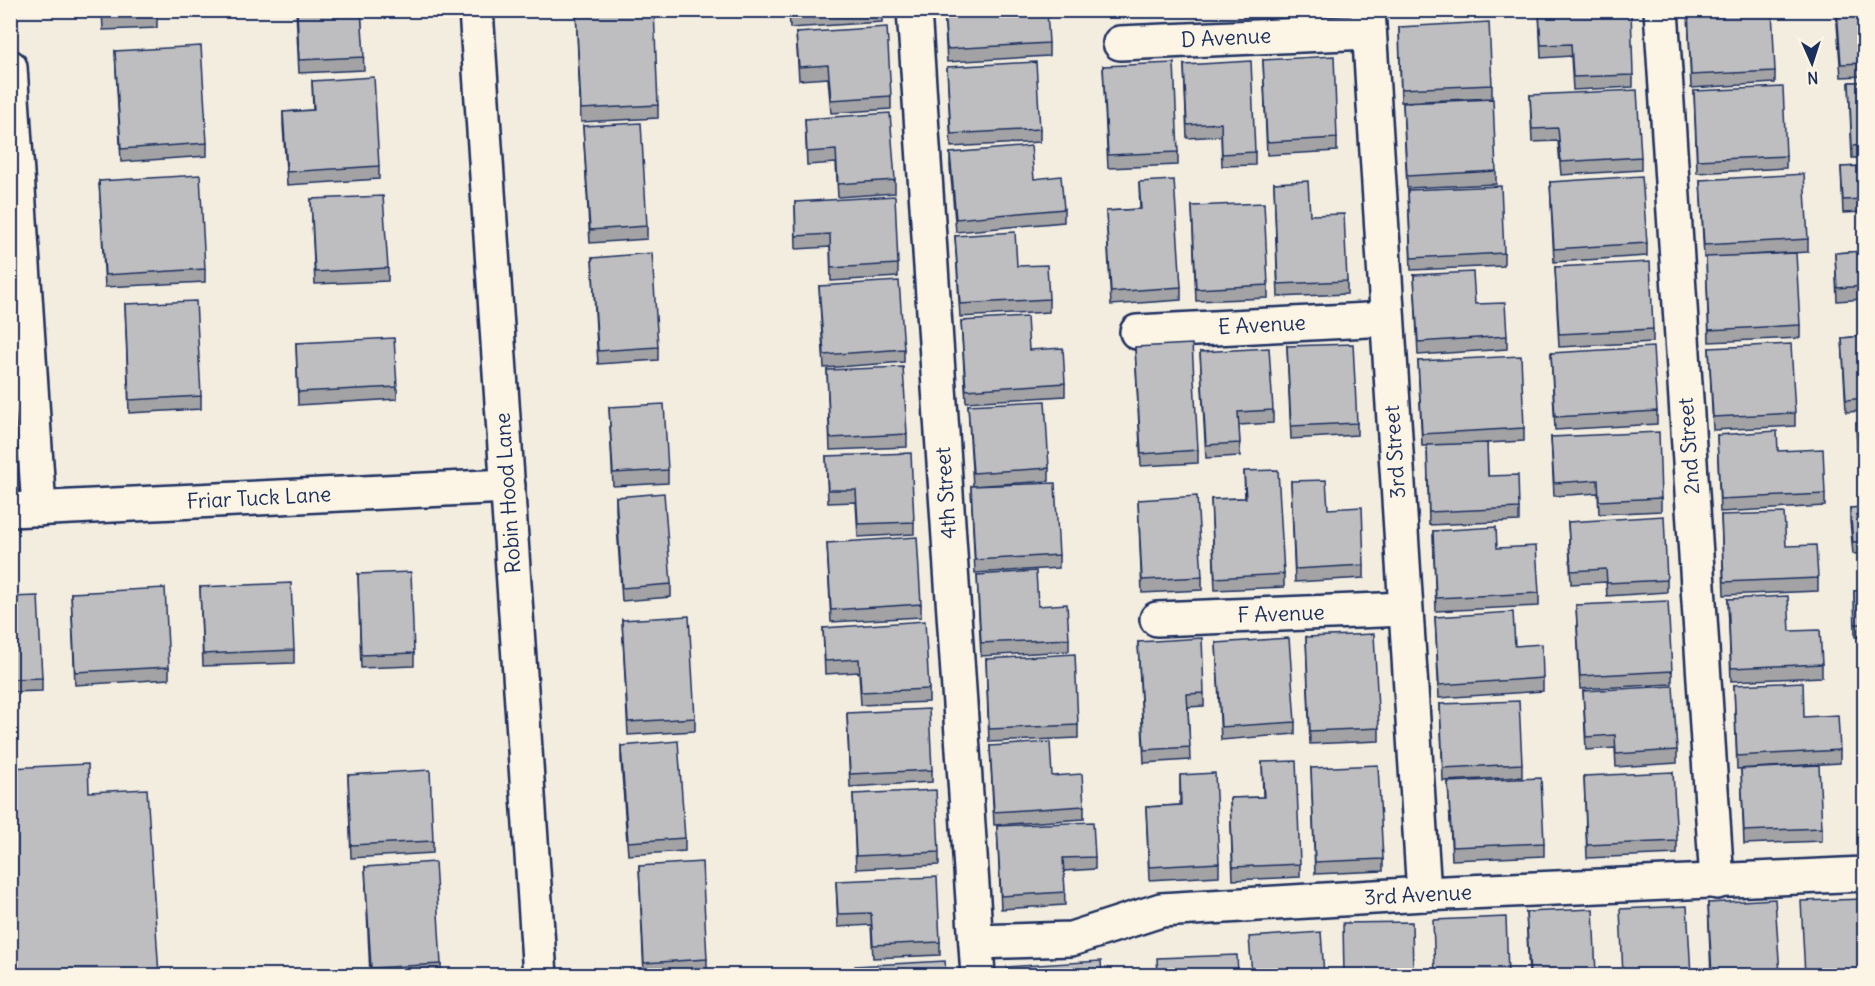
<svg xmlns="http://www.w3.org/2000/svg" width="1875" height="986" font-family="Delius,sans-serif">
  <rect width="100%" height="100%" fill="#f3ede0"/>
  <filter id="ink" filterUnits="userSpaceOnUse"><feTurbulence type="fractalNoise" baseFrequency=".0167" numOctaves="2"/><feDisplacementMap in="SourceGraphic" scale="12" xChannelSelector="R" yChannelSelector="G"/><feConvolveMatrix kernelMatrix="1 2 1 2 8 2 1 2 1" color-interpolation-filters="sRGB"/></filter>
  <g filter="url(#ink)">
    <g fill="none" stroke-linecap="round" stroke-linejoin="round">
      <g stroke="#1b2f5e" stroke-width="38">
        <g id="minor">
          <polyline points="476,10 540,976"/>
          <polyline points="914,10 978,976"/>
          <polyline points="1368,10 1424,894"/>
          <polyline points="1661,10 1717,882"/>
          <polyline points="1120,43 1369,32"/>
          <polyline points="10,67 39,509"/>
          <polyline points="1137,332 1387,319"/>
          <polyline points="10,510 508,486"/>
          <polyline points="1157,619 1405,609"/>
          <polyline points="976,942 1071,939 1161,910 1424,894 1864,874"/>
        </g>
      </g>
      <use href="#minor" stroke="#fcf5e5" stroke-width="33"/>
    </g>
    <g fill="#a3a3a5" stroke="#1b2f5e" stroke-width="1.5">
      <polygon points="102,10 157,10 157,28 103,30"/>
      <polygon points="296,10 361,10 364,70 299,73"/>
      <polygon points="576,10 658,105 658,118 581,122"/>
      <polygon points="789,10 882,10 882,22 790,28"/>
      <polygon points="944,10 1013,10 1049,43 1049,56 947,62"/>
      <polygon points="1095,10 1163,10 1163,11 1095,15"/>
      <polygon points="1177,10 1244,10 1244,11 1178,15"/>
      <polygon points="1401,10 1491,10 1491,12 1402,17"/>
      <polygon points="1688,10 1775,71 1775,83 1691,88"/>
      <polygon points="1836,10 1864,10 1864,76 1841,77"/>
      <polygon points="1539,11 1633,75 1633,87 1573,90 1571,56 1541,58"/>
      <polygon points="1399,27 1492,85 1492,98 1401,102"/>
      <polygon points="796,33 891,96 891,109 831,113 828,78 799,80"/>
      <polygon points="115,51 207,143 207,156 121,162"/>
      <polygon points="1263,60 1337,138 1337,151 1267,155"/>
      <polygon points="1184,65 1255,152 1255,165 1222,166 1221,136 1187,138"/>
      <polygon points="1103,66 1178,152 1178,165 1108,168"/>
      <polygon points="947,67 1040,129 1040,142 951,147"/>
      <polygon points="312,81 379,166 379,179 287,185 283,125 283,112 313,110"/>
      <polygon points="1849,82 1864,82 1864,158 1852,158"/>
      <polygon points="1694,91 1786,156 1786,168 1697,173"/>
      <polygon points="1530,95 1641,157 1641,170 1561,175 1558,141 1532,142"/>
      <polygon points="1403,103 1496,171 1496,184 1407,188"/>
      <polygon points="805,119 895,180 895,193 838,197 836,163 807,165"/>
      <polygon points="583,126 647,226 647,239 590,243"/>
      <polygon points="950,153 1034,179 1064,209 1064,222 956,232 950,166"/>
      <polygon points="1864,166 1864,212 1843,213 1841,167"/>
      <polygon points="1700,180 1808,239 1808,252 1750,255 1800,325 1800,338 1709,342 1706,258 1704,258"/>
      <polygon points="99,181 205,269 205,282 105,287"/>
      <polygon points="1139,182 1181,287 1181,300 1111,305 1106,211 1140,209"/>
      <polygon points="1550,182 1647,243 1647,256 1554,262"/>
      <polygon points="1274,183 1310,215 1347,281 1347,294 1278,297"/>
      <polygon points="1408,190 1504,253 1504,266 1411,270"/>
      <polygon points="311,199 388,268 388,281 315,284"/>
      <polygon points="795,202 898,264 898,277 831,281 830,247 796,249"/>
      <polygon points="1192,206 1268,285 1268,298 1196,301"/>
      <polygon points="955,236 1017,266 1049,299 1049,312 960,317"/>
      <polygon points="1864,251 1864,299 1837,301 1835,253"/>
      <polygon points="592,258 658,347 658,360 598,364"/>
      <polygon points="1555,267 1653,329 1653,342 1559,347"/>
      <polygon points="1414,275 1475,304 1507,336 1507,349 1418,355"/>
      <polygon points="819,286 904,349 904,362 824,368"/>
      <polygon points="125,304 201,396 201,409 129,413"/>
      <polygon points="961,321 1029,350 1065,383 1065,396 966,402"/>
      <polygon points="1864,336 1864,411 1846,412 1842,338"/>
      <polygon points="296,343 397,387 397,399 298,405"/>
      <polygon points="1287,346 1357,423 1357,435 1291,439"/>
      <polygon points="1135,347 1198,450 1198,463 1141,466"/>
      <polygon points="1709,348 1795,413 1795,426 1713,430"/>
      <polygon points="1200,352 1273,410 1273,423 1239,425 1240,456 1206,458"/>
      <polygon points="1551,353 1657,411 1657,424 1555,430"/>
      <polygon points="1418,361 1524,428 1524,441 1487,443 1488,476 1519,508 1519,521 1429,525 1427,446 1422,446"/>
      <polygon points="827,370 907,434 907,447 830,450"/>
      <polygon points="968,405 1049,468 1049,481 973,486"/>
      <polygon points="609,407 668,470 668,483 613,486"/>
      <polygon points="1864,422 1864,500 1859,500 1856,423"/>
      <polygon points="1717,435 1778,451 1825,494 1825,506 1720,512"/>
      <polygon points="1551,437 1661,498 1661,511 1599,514 1598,493 1554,496"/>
      <polygon points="826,456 914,522 914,534 858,537 856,502 828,503"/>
      <polygon points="1244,471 1284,574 1284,587 1215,590 1211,499 1245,498"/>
      <polygon points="1291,481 1328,509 1364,565 1364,578 1295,582"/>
      <polygon points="971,486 1059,555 1059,568 975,573"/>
      <polygon points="616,497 671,584 671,597 622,601 616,510"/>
      <polygon points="1138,500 1202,577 1202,590 1142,593"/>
      <polygon points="1864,507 1864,553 1853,554 1850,521 1850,508"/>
      <polygon points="1721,515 1818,578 1818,591 1724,595"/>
      <polygon points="1568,522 1667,580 1667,592 1607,596 1606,582 1571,584"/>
      <polygon points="1433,531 1497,548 1539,593 1539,606 1436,611"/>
      <polygon points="827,543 921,604 921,617 831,622"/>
      <polygon points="358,574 414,653 414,666 361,668"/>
      <polygon points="977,575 1038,606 1069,639 1069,651 981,656"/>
      <polygon points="200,587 294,650 294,663 203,666"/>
      <polygon points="1864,590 1864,637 1855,637 1854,591"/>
      <polygon points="71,593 169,667 169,679 75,685"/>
      <polygon points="10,597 42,678 42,691 10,692"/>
      <polygon points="1728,599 1790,631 1822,664 1822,677 1731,681"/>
      <polygon points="1576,605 1672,671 1672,684 1580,689"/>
      <polygon points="1435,617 1515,646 1543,678 1543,691 1439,698"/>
      <polygon points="622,620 695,718 695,731 628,735"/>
      <polygon points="823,628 929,689 929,702 861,705 859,672 825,674"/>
      <polygon points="1306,637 1379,728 1379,741 1310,744"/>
      <polygon points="1138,642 1204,693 1204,706 1188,707 1190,760 1144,763"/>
      <polygon points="1216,643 1295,722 1295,734 1221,740"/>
      <polygon points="986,659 1078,725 1078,738 989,742"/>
      <polygon points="1734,685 1804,717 1840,750 1840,763 1737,769"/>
      <polygon points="1583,691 1677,750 1677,763 1616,767 1615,748 1586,750"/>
      <polygon points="1440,704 1522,764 1522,777 1443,781"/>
      <polygon points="847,713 932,770 932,782 850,787"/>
      <polygon points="621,746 685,838 685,851 628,855 621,759"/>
      <polygon points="990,746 1052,776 1084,806 1084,819 994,825"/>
      <polygon points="1262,762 1300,864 1300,877 1233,880 1230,798 1263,797"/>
      <polygon points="1311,768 1383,859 1383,871 1315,874"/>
      <polygon points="1741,769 1822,828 1822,841 1744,844"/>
      <polygon points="348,775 433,841 433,853 351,858"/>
      <polygon points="1180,775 1219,863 1219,876 1149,880 1146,807 1180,805"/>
      <polygon points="1584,776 1677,841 1677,854 1587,858"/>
      <polygon points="1448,782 1544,843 1544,856 1452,860"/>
      <polygon points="853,794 939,852 939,865 856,869"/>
      <polygon points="997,826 1095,857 1095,869 1064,871 1065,905 1001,909"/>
      <polygon points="639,866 707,959 707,971 644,975"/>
      <polygon points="365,867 441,964 441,975 370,975"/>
      <polygon points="836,881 940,942 940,955 873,958 871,925 838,927"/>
      <polygon points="1708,903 1780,975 1711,975"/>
      <polygon points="1526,912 1596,975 1529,975"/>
    </g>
    <g fill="#bebec0" stroke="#1b2f5e" stroke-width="1.5">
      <polygon points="103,10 157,10 157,15 103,17"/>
      <polygon points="297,10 361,10 364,57 299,60"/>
      <polygon points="576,10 654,10 658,105 581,109"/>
      <polygon points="790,10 862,10 790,15"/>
      <polygon points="944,10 1047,10 1049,43 947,49"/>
      <polygon points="1552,10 1631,10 1633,75 1573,77 1571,44 1541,45 1539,11"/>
      <polygon points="1688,10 1772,10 1775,71 1691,75"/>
      <polygon points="1837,10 1864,10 1864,63 1841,64"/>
      <polygon points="1489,22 1492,85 1401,89 1399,27"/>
      <polygon points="887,27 891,96 831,100 828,65 799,67 796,33"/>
      <polygon points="201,46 207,143 121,149 115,51"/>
      <polygon points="1334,56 1337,138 1267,142 1263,60"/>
      <polygon points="1251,61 1255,152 1222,154 1221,123 1187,125 1184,65"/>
      <polygon points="1036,62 1040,129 951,134 947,67"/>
      <polygon points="1174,63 1178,152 1108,155 1103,66"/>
      <polygon points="374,77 379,166 287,172 283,112 314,110 312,81"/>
      <polygon points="1849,82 1864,82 1864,145 1852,146"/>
      <polygon points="1783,87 1786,156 1697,160 1694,91"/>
      <polygon points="1637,90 1641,157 1561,162 1558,128 1532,129 1530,95"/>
      <polygon points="1493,99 1496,171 1407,176 1403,103"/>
      <polygon points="890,113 895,180 838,184 836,150 807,152 805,119"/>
      <polygon points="641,123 647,226 590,230 583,126"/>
      <polygon points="1031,146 1034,179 1061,176 1064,209 956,219 950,153"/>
      <polygon points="1864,166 1864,199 1843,200 1841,167"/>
      <polygon points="1804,174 1808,239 1704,245 1700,180"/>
      <polygon points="200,175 205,269 105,275 99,181"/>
      <polygon points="1642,176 1647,243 1554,249 1550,182"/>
      <polygon points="1174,180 1181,287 1111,292 1106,211 1141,209 1139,182"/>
      <polygon points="1308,181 1310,215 1344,214 1347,281 1278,284 1274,183"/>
      <polygon points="1501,186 1504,253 1411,258 1408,190"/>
      <polygon points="383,196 388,268 315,272 311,199"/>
      <polygon points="895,196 898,264 831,268 830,234 796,236 795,202"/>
      <polygon points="1264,203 1268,285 1196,289 1192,206"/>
      <polygon points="1015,232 1017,266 1047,265 1049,299 960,304 955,236"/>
      <polygon points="1864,251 1864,286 1837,288 1835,253"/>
      <polygon points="652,253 658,347 598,351 592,258"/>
      <polygon points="1796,253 1800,325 1709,330 1706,257"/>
      <polygon points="1650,262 1653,329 1559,334 1555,267"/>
      <polygon points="1473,272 1475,304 1505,303 1507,336 1418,342 1414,275"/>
      <polygon points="899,281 904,349 824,355 819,286"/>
      <polygon points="196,301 201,396 129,400 125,304"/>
      <polygon points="1027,317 1029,350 1063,348 1065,383 966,390 961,321"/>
      <polygon points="1864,336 1864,398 1846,400 1842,338"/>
      <polygon points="394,338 397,387 298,392 296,343"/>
      <polygon points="1192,344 1198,450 1141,454 1135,347"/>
      <polygon points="1353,344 1357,423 1291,426 1287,346"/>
      <polygon points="1791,344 1795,413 1713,417 1709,348"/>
      <polygon points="1653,347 1657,411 1555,417 1551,353"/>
      <polygon points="1269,348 1273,410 1238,412 1240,443 1206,445 1200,352"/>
      <polygon points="1521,356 1524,428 1422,434 1418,361"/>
      <polygon points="903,367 907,434 830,438 827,370"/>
      <polygon points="1045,401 1049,468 973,473 968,405"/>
      <polygon points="664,404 668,470 613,473 609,407"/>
      <polygon points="1864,422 1864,487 1859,487 1856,423"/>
      <polygon points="1777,431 1778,451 1823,449 1825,494 1720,499 1717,435"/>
      <polygon points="1659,432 1661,498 1599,501 1598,480 1554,483 1551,437"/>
      <polygon points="1487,443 1488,476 1518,475 1519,508 1429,512 1427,445"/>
      <polygon points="911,453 914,522 858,524 856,490 828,490 826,456"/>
      <polygon points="1278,470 1284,574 1215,578 1211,499 1246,498 1244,471"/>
      <polygon points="1326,480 1328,509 1362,507 1364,565 1295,569 1291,481"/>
      <polygon points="1055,483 1059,555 975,560 971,486"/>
      <polygon points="664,493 671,584 622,588 616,497"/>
      <polygon points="1197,496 1202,577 1142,580 1138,500"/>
      <polygon points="1864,507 1864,541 1853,542 1850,508"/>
      <polygon points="1784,513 1786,546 1816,545 1818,578 1724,582 1721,515"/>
      <polygon points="1664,516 1667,580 1607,583 1606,569 1571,571 1568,522"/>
      <polygon points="1496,527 1497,548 1536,546 1539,593 1436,598 1433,531"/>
      <polygon points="917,537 921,604 831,610 827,543"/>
      <polygon points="1036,571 1038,606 1067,604 1069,639 981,643 977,575"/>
      <polygon points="411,572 414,653 361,655 358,574"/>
      <polygon points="291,583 294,650 203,654 200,587"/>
      <polygon points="165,588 169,667 75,672 71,593"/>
      <polygon points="1864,590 1864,624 1855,624 1854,591"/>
      <polygon points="38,596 42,678 10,679 10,597"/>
      <polygon points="1788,596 1790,631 1820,630 1822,664 1731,668 1728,599"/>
      <polygon points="1668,601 1672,671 1580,676 1576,605"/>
      <polygon points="1513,612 1515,646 1542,644 1543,678 1439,685 1435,617"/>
      <polygon points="689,616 695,718 628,722 622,620"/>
      <polygon points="925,621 929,689 861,692 859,659 825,661 823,628"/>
      <polygon points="1374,634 1379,728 1310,731 1306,637"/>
      <polygon points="1202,638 1204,693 1187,694 1190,747 1144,750 1138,642"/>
      <polygon points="1289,638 1295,722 1221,727 1216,643"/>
      <polygon points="1075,654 1078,725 989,729 986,659"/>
      <polygon points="1803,682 1804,717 1838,715 1840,750 1737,756 1734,685"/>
      <polygon points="1673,686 1677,750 1616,754 1615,735 1586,737 1583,691"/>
      <polygon points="1519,701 1522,764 1443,768 1440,704"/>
      <polygon points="929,709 932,770 850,774 847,713"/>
      <polygon points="678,741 685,838 628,842 621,746"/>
      <polygon points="1050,742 1052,776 1082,774 1084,806 994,812 990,746"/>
      <polygon points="1296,761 1300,864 1233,867 1230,798 1264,797 1262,762"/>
      <polygon points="88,764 89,792 147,789 159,975 10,975 10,768"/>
      <polygon points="1378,765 1383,859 1315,862 1311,768"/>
      <polygon points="1819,765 1822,828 1744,831 1741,769"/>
      <polygon points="430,770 433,841 351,845 348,775"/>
      <polygon points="1673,772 1677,841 1587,845 1584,776"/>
      <polygon points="1215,773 1219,863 1149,867 1146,807 1181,805 1180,775"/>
      <polygon points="1541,778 1544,843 1452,847 1448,782"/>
      <polygon points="936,790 939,852 856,856 853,794"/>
      <polygon points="1093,822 1095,857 1063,858 1065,892 1001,896 997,826"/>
      <polygon points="435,862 441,964 371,968 365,867"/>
      <polygon points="702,862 707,959 644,963 639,866"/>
      <polygon points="937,877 940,942 873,945 871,913 838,914 836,881"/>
      <polygon points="1775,899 1780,975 1712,975 1708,903"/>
      <polygon points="1864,899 1864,975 1805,975 1801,901"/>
      <polygon points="1687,906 1691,975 1623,975 1620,909"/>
      <polygon points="1593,909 1596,975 1530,975 1526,912"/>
      <polygon points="1506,917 1508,975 1435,975 1433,920"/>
      <polygon points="1412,922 1413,975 1344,975 1343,923"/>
      <polygon points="1321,932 1324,975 1252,975 1249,937"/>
      <polygon points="1237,955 1238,975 1158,975 1157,958"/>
      <polygon points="945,961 946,975 855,975 855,966"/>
      <polygon points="1101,961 1102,975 1008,975 1007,967"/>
    </g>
  </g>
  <g text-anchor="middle" stroke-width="6" stroke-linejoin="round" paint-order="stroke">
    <g font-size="21" fill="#1b2f5e" stroke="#fcf5e5">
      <text transform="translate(1226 38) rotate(-3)" y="7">D Avenue</text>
      <text transform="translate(1262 325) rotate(-3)" y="7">E Avenue</text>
      <text transform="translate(1689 446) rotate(-94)" y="7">2nd Street</text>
      <text transform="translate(1395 452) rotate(-94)" y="7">3rd Street</text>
      <text transform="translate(508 493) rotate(-94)" y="7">Robin Hood Lane</text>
      <text transform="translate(946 493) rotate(-94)" y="7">4th Street</text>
      <text transform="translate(259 498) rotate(-3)" y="7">Friar Tuck Lane</text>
      <text transform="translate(1281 614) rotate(-2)" y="7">F Avenue</text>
      <text transform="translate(1418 895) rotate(-3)" y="7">3rd Avenue</text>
    </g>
  </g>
  <rect width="1875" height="986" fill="none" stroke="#fcf5e5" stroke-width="36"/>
  <rect x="18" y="18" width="1839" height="950" fill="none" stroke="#1b2f5e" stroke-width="2" filter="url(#ink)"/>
  <g transform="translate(1812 63) rotate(177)" stroke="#fcf5e5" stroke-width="4.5" paint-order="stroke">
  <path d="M0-4.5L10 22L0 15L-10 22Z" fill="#1b2f5e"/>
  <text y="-9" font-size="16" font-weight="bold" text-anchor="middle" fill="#1b2f5e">N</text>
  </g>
</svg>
